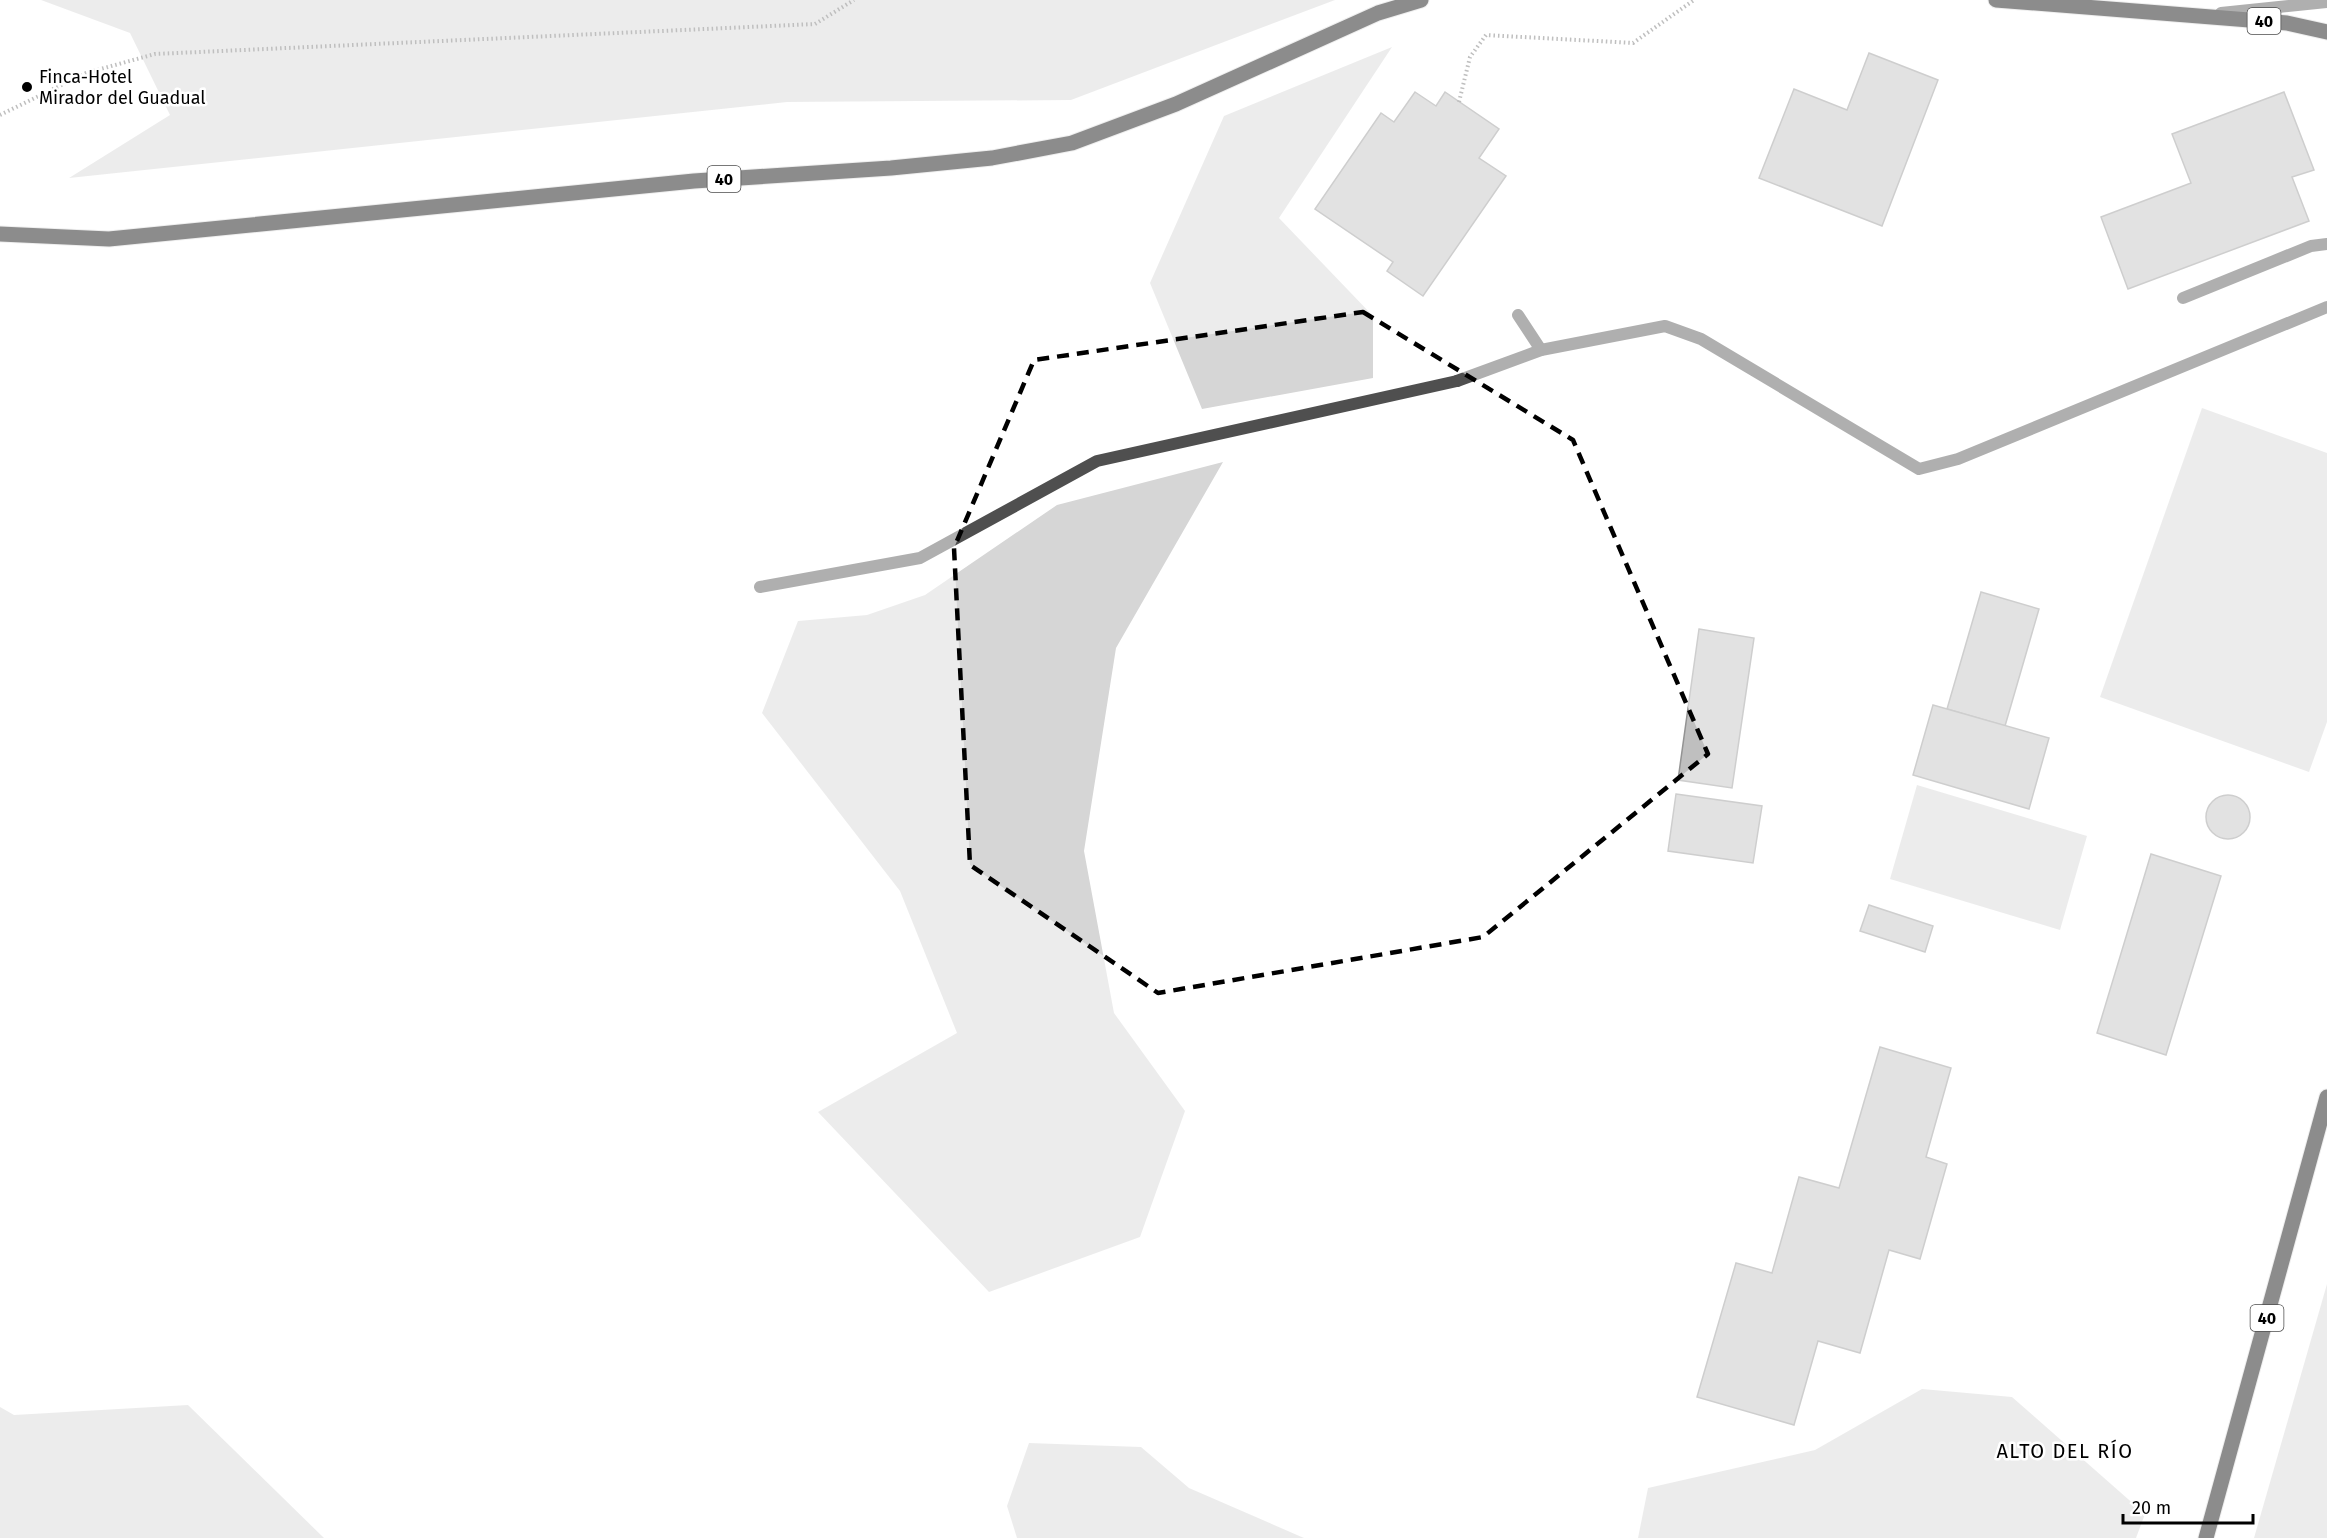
<svg xmlns="http://www.w3.org/2000/svg" width="2327" height="1538" font-family="'Fira Sans',sans-serif">
  <rect width="100%" height="100%" fill="#fff"/>
  <g fill="#d6d6d6">
    <polygon points="41,0 1335,0 1071,100 787,102 69,178 170,115 130,33"/>
    <polygon points="1392,47 1279,218 1373,316 1373,378 1202,409 1150,283 1224,116"/>
    <polygon points="2202,408 2327,453 2327,722 2309,772 2100,697"/>
    <polygon points="1223,462 1116,648 1084,851 1114,1013 1185,1111 1140,1237 989,1292 818,1112 957,1033 900,891 762,713 798,621 867,615 925,595 1057,505"/>
    <polygon points="1917,785 2087,836 2060,930 1890,879"/>
    <polygon points="2327,1284 2327,1538 2254,1538"/>
    <polygon points="1922,1389 2012,1397 2145,1514 2136,1538 1638,1538 1648,1488 1815,1450"/>
    <polygon points="188,1405 324,1538 0,1538 0,1407 14,1415"/>
    <polygon points="1029,1443 1141,1447 1189,1488 1304,1538 1017,1538 1007,1506"/>
  </g>
  <g fill="#bfbfbf" stroke="#939393" stroke-width="1.5">
    <polygon points="1869,53 1938,80 1882,226 1759,178 1794,89 1847,110"/>
    <polygon points="1415,92 1436,106 1445,92 1499,129 1479,158 1506,176 1423,296 1387,271 1393,262 1315,209 1381,113 1394,122"/>
    <polygon points="2284,92 2314,170 2292,177 2309,221 2128,289 2101,217 2191,183 2172,134"/>
    <polygon points="1981,592 2039,609 2005,726 1947,709"/>
    <polygon points="1699,629 1754,638 1732,788 1678,780"/>
    <polygon points="1933,705 2049,738 2029,809 1913,775"/>
    <polygon points="1676,794 1762,806 1753,863 1668,851"/>
    <circle cx="2228" cy="817" r="22"/>
    <polygon points="2151,854 2221,876 2166,1055 2097,1033"/>
    <polygon points="1869,905 1933,926 1925,952 1860,931"/>
    <polygon points="1880,1047 1951,1068 1926,1157 1947,1164 1920,1259 1889,1250 1860,1353 1818,1341 1794,1425 1697,1397 1736,1263 1772,1273 1799,1177 1839,1188"/>
  </g>
  <g fill="none" stroke-linecap="round" stroke-linejoin="round">
    <g stroke="#dbdbdb" stroke-width="17">
      <g id="primary">
        <polyline points="1996,0 2287,23 2327,32"/>
        <polyline points="0,234 109,239 694,181 891,168 992,158 1072,143 1176,104 1378,13 1421,0"/>
        <polyline points="2206,1538 2327,1097"/>
      </g>
    </g>
    <g stroke="#717171" stroke-width="4" stroke-dasharray="1.5 3" stroke-linecap="butt">
      <polyline points="1459,102 1470,57 1486,35 1633,43 1694,0"/>
      <polyline points="0,115 86,73 155,54 815,24 854,0"/>
    </g>
    <g stroke="#4f4f4f" stroke-width="12">
      <polyline points="2183,298 2311,246 2327,244"/>
      <polyline points="1518,315 1541,350"/>
      <polyline points="760,587 920,558 1097,461 1457,381"/>
    </g>
    <g stroke="#4f4f4f" stroke-width="12">
      <polyline points="2221,13 2327,2"/>
      <polyline points="1457,381 1541,350 1665,326 1701,339 1919,469 1958,459 2327,307"/>
    </g>
    <use href="#primary" stroke="#000" stroke-width="15"/>
  </g>
  <path d="M0 0H2327V1538H0ZM1363,312L1573,440L1708,754L1483,937L1158,993L970,865L954,548L1034,360Z" fill="#fff" fill-opacity=".55" fill-rule="evenodd"/>
  <path fill="none" stroke="#000" stroke-width="4.5" stroke-dasharray="12 8" stroke-linejoin="round" d="M1363,312L1573,440L1708,754L1483,937L1158,993L970,865L954,548L1034,360Z"/>
  <circle fill="#000" stroke="#fff" stroke-width="2" cx="27" cy="87" r="6"/>
  <g text-anchor="middle" stroke-width="5" stroke-linejoin="round" paint-order="stroke">
    <g fill="#fff" stroke="#4c4c4c" stroke-width="1.5">
      <rect x="2247.5" y="8" width="33" height="26" rx="4.5"/>
      <rect x="707.5" y="166" width="33" height="26" rx="4.5"/>
      <rect x="2250.5" y="1305" width="33" height="26" rx="4.5"/>
    </g>
    <g font-size="16" font-weight="bold" fill="#000">
      <text x="2264" y="27">40</text>
      <text x="724" y="185">40</text>
      <text x="2267" y="1324">40</text>
    </g>
    <g font-size="18" fill="#000" stroke="#fff" text-anchor="start">
      <text x="39" y="83">Finca-Hotel<tspan x="39" dy="21">Mirador del Guadual</tspan></text>
    </g>
    <g font-size="20" letter-spacing="1.5" fill="#000" stroke="#fff">
      <text x="2065" y="1458">ALTO DEL RÍO</text>
    </g>
  </g>
  <path d="M2123 1514v9h130v-9" fill="none" stroke="#000000" stroke-width="3"/>
  <text x="2132" y="1514" font-size="18" fill="#000000" stroke="#ffffff" stroke-width="4.5" paint-order="stroke">20 m</text>
</svg>
